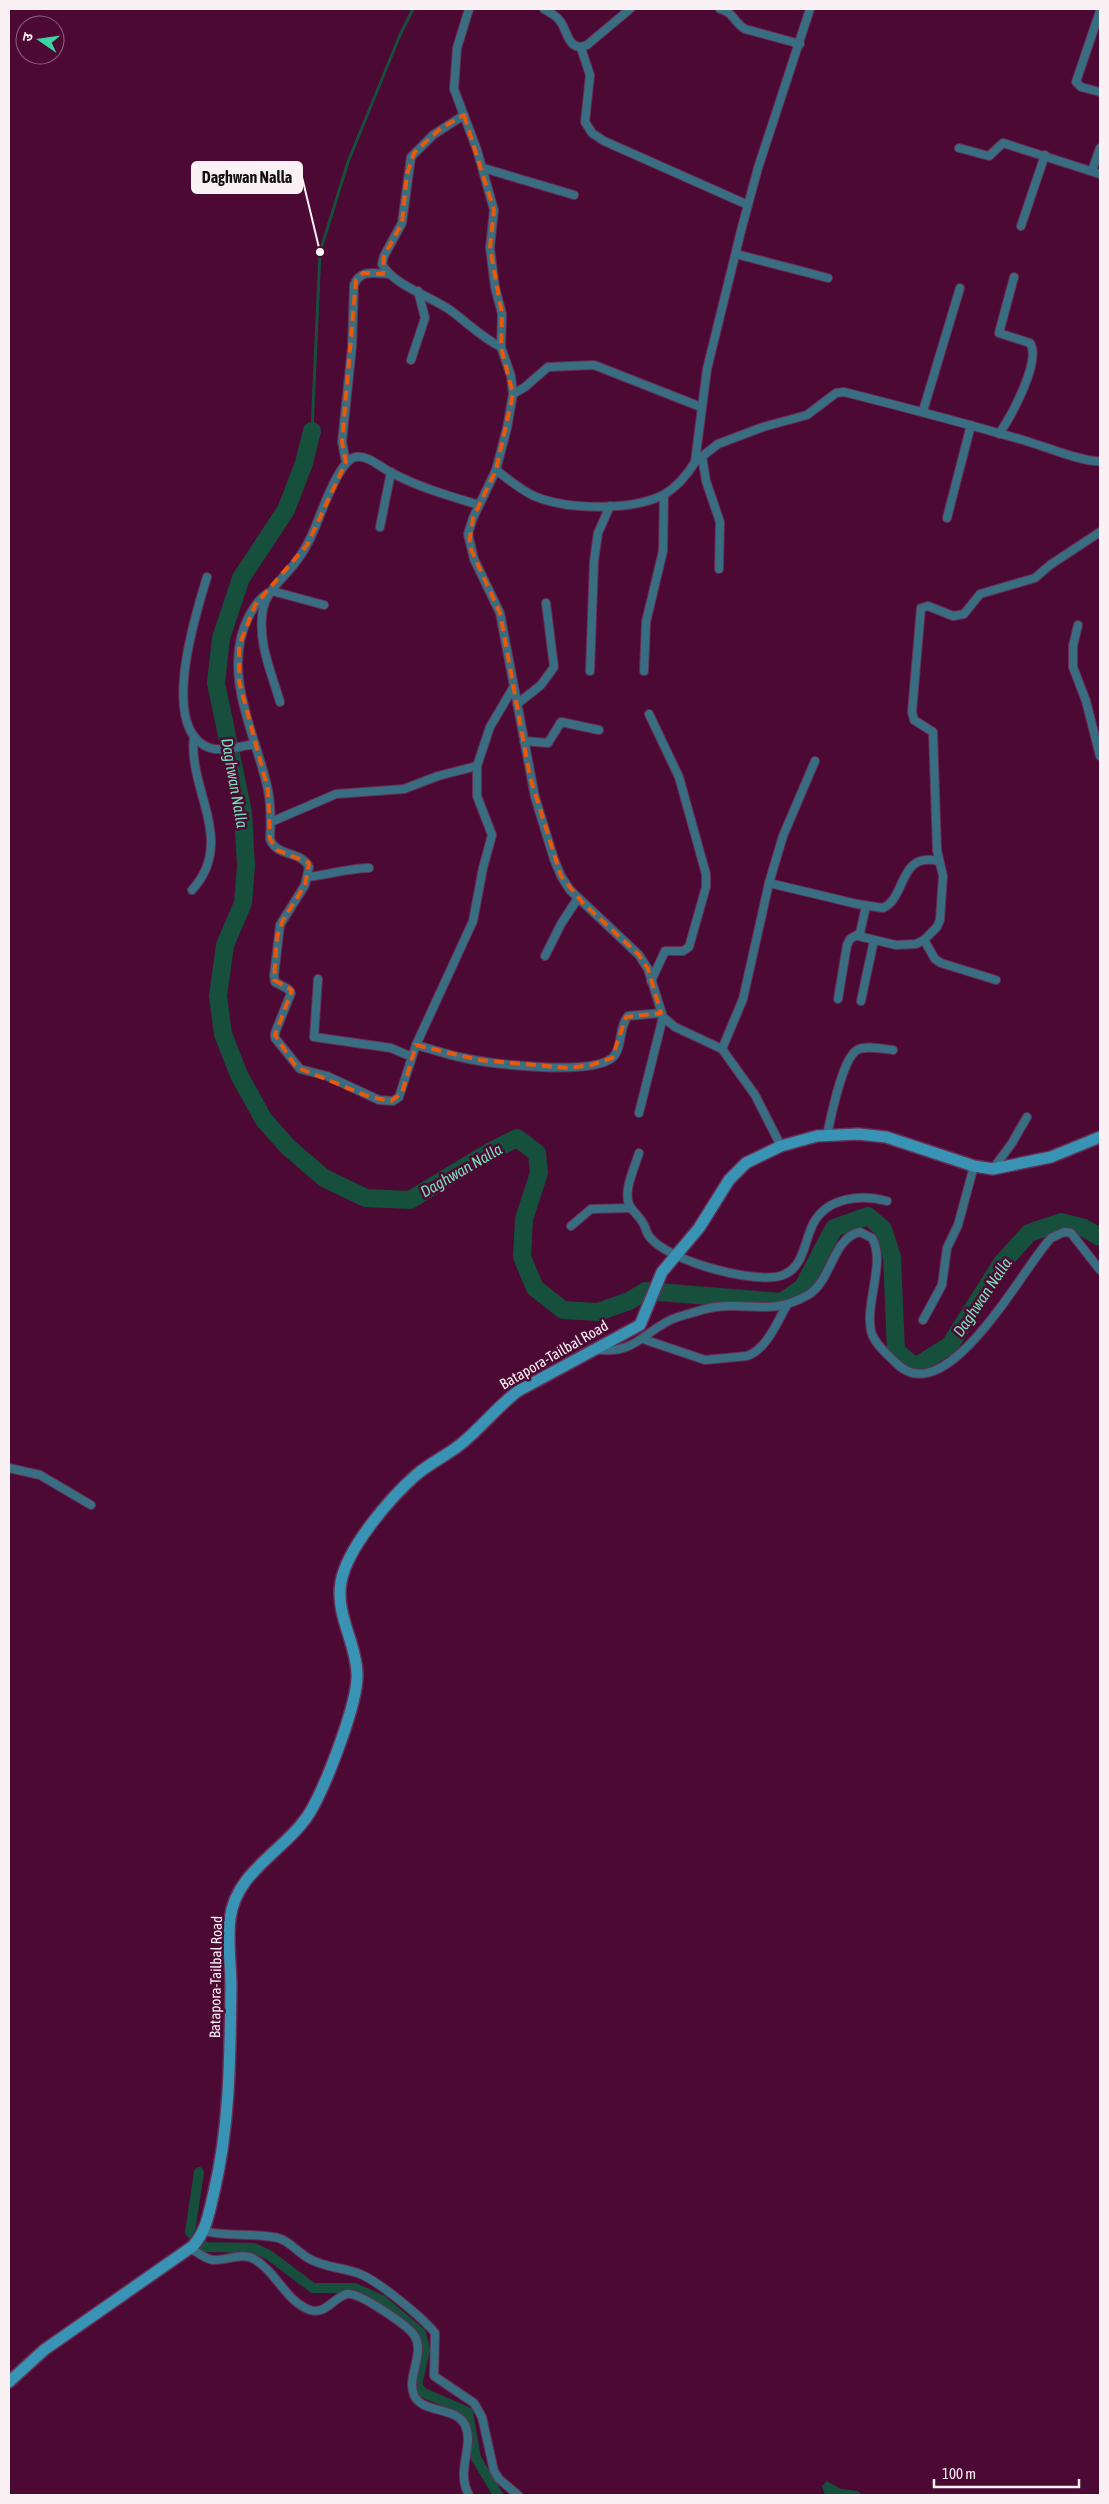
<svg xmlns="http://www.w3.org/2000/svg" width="1109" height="2504" font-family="'Asap Condensed','Noto Sans Devanagari',sans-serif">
  <rect width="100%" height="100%" fill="#4b0933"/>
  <polygon fill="#164f3c" points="827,2481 841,2489 858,2491 862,2495 825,2495 822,2486"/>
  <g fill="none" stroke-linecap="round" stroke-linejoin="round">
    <polyline stroke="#164f3c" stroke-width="3" points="312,431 320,252 348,162 400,35 413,9"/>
    <polyline stroke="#164f3c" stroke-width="10" points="199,2172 190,2232 205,2247 254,2248 269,2255 313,2288 355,2288 382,2300 421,2333 425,2350 417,2385 422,2392 468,2412 476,2458 498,2495"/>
    <polyline stroke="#164f3c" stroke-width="18" points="312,431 304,463 286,510 241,578 221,638 216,683 243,812 246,866 243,903 225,945 218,996 223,1034 239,1075 264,1120 288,1147 324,1178 366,1198 410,1200 491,1151 517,1138 537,1153 539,1173 524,1219 522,1257 535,1288 563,1310 598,1312 629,1301 646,1291 782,1302 803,1287 834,1228 868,1216 883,1229 892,1257 896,1351 915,1367 950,1345 1002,1263 1029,1233 1061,1222 1084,1228 1100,1237"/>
    <g stroke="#672e52" stroke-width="10">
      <g id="street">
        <polyline points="469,9 457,48 454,89 477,150 494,210 490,248 495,287 502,314 501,347 511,376 513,394 507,428 496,470 473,518 468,534 474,559 500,613 535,797 554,859 561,876 570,890 639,955 648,969 663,1017 675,1027 722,1049 755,1095 781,1146"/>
        <path d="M544,9C549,12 557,16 560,21C568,31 568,53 587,45L630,9"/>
        <path d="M720,9C734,12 734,23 745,29L800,44"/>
        <polyline points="1100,11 1076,82 1081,87 1100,92"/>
        <polyline points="581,48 590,75 585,122 592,133 604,141 748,205"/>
        <path d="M464,115L433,135L411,157L402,223L384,256L382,264C393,285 432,297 450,310C468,323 481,337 501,347"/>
        <polyline points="959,148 989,156 1003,143 1100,174"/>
        <polyline points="483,168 574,195"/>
        <polyline points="1092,171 1100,148"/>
        <polyline points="1021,226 1045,155"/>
        <polyline points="736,254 828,278"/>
        <polyline points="411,360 425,318 418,291"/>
        <polyline points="513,394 525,387 548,367 594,365 701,407"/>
        <polyline points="923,411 960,288"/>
        <path d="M999,434C1010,418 1042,361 1030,343L999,333L1014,277"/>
        <polyline points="702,456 706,481 720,522 719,569"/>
        <path d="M346,462L342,442L352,347L354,285C360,269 375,273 389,274"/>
        <path d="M695,462L718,444L763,427L807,415L836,393L844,392C904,407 963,423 1023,440C1041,445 1084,463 1100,461"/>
        <path d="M496,470C508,479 521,490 534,496C567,510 631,511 663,495C676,488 688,474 695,462L707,369L742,227L758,168L810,9"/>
        <polyline points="947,518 971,425"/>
        <polyline points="380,527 391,472"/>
        <path d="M207,577C196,613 158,730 210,748C223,752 242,746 255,744"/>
        <path d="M324,605L272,591C261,596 255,605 249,616C220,672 256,734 268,790C271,806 271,823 270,839C276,857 302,851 309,867L305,885L280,925L274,976L275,982L288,989L291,993L275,1033V1038L300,1069L327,1076L379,1100L393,1101L399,1097L416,1045L473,921L483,868L492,835L477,796V766L490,727L513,688"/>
        <polyline points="1078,625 1073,646 1073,667 1086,701 1100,756"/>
        <polyline points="590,671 594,561 598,533 610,506"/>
        <polyline points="644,671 646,622 663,551 664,495"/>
        <path d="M280,702C271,671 257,641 263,609C267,590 284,578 295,563C303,553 309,542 314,530C321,514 339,459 356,457C368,455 380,467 390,472C418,487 449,496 479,505"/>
        <polyline points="517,704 541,685 554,667 546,603"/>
        <polyline points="649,714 679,777 706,874 706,887 689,947 683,951 665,951 651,981"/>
        <polyline points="524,741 548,743 561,722 599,730"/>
        <polyline points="271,822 336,794 404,789 438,776 477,766"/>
        <path d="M308,877C329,875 348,868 369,868"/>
        <path d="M769,883L857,904L883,908C907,897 898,852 938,861"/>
        <path d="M192,890C237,841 187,789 194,736"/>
        <polyline points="858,936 896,945 916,944 924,940 937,927 940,920 943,876 937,850 933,732 914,720 912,712 921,608 928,606 953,616 964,614 980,594 1035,578 1050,565 1100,532"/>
        <polyline points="924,940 935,959 941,963 996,980"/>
        <polyline points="545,956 561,924 578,898"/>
        <polyline points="318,979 314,1037 391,1048 412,1057"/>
        <polyline points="838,999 847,945 850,939 860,933 866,906"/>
        <polyline points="861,1001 874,940"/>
        <path d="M416,1045C432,1049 448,1055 464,1058C492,1064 590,1076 612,1058C623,1049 618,1028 628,1016L661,1013"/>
        <polyline points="722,1049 743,999 769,883 783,836 815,761"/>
        <polyline points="639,1113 663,1017"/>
        <path d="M827,1135C831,1117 842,1059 857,1050C865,1045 883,1049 893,1050"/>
        <path d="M639,1153C635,1167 621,1194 631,1208C637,1216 643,1219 646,1230C653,1258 757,1286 783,1275C804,1267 804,1242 813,1224C827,1197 861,1194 887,1201"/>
        <polyline points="993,1169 1012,1143 1027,1117"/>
        <polyline points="571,1226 591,1209 631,1208"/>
        <polyline points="923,1320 942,1285 947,1248 958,1225 974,1166"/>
        <path d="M643,1339L705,1360L747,1356C767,1349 777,1322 787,1305"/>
        <path d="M594,1349C637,1357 646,1327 678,1317C689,1314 702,1309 715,1307C750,1302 771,1316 808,1295C832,1281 832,1238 860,1232L872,1238C886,1262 865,1302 871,1331C874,1343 886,1353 894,1361C945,1418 1023,1267 1051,1238L1064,1232L1071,1233L1100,1270"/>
        <polyline points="9,1468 40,1475 91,1505"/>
        <path d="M204,2231C227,2237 249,2233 273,2237C287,2238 296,2251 308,2258C324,2268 343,2267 360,2274C378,2281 422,2317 435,2333L434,2376L474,2403L482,2417L494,2471L499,2479L518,2495"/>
        <path d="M190,2248C197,2252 205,2259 213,2260C227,2261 241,2252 254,2259C276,2271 286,2302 310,2310C326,2315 334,2297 347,2294C359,2292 407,2325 414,2335C426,2353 406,2377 414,2395C422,2414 456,2406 465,2425C475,2446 455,2471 469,2495"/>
      </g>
    </g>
    <g stroke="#672e52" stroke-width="14">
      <path id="secondary" d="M9,2382L44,2350L193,2246C207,2230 209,2212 214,2192C230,2124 230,2057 231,1987C231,1965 227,1941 230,1919C236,1868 291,1849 313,1807C327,1781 359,1701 357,1673C356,1642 335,1614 341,1582C347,1548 390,1498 416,1475C430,1463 446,1456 461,1444C481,1428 497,1407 518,1391L640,1325L662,1272L699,1228L729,1180L746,1163L781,1146L817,1136L858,1134L886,1137L974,1166L993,1169L1051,1157L1100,1137"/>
    </g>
    <use href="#street" stroke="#396d82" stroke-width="8"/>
    <use href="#secondary" stroke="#3993b5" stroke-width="11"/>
  </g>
  <path fill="none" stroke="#e8590c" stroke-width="4" stroke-dasharray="10 6" stroke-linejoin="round" d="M464,115L494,210L490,248L502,314L501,347L513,394L496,470L473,518L469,545L500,613L530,777L561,876L583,903L639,955L648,969L661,1013L626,1017L612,1058L591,1065L568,1068L479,1060L416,1045L402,1093L391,1101L370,1097L296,1067L275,1035L292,990L274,980L277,937L283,920L305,885L309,863L277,850L270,839L268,790L239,681V646L255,605L307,545L346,462L342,442L356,280L363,273L383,274L384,256L402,223L407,174L414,153L441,128Z"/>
  <g text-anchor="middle" stroke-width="5" stroke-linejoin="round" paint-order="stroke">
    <g font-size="15" fill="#faf1f5" stroke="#4b0933">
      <text transform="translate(554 1355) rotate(-30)" y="5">Batapora-Tailbal Road</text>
      <text transform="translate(216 1977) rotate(-89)" y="5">Batapora-Tailbal Road</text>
    </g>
    <g font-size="16" font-style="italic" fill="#76dfb7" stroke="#4b0933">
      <text transform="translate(235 783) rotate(80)" y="6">Daghwan Nalla</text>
      <text transform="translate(461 1170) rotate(-30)" y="6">Daghwan Nalla</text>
      <text transform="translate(982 1297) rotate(-56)" y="6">Daghwan Nalla</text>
    </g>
  </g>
  <path fill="none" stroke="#faf1f5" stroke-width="2" d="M320 252L302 177"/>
  <circle fill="#faf1f5" stroke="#4b0933" stroke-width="2" cx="320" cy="252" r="5"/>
  <rect fill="#faf1f5" stroke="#faf1f5" stroke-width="2" x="192" y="162" width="110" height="31" rx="5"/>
  <g font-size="16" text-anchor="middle" font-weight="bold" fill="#111">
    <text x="247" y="183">Daghwan Nalla</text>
  </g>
  <rect width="1109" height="2504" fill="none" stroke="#faf1f5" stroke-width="20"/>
  <g transform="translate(40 40) rotate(283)"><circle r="24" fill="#4b0933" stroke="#916681"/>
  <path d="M0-4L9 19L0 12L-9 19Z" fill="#3dd4a3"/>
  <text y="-8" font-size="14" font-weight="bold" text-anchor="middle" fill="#faf1f5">उ</text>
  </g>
  <path d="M934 2479v8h145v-8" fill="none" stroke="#faf1f5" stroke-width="2.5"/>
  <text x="942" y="2479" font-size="15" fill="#faf1f5" stroke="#4b0933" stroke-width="4" paint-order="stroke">100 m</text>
</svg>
